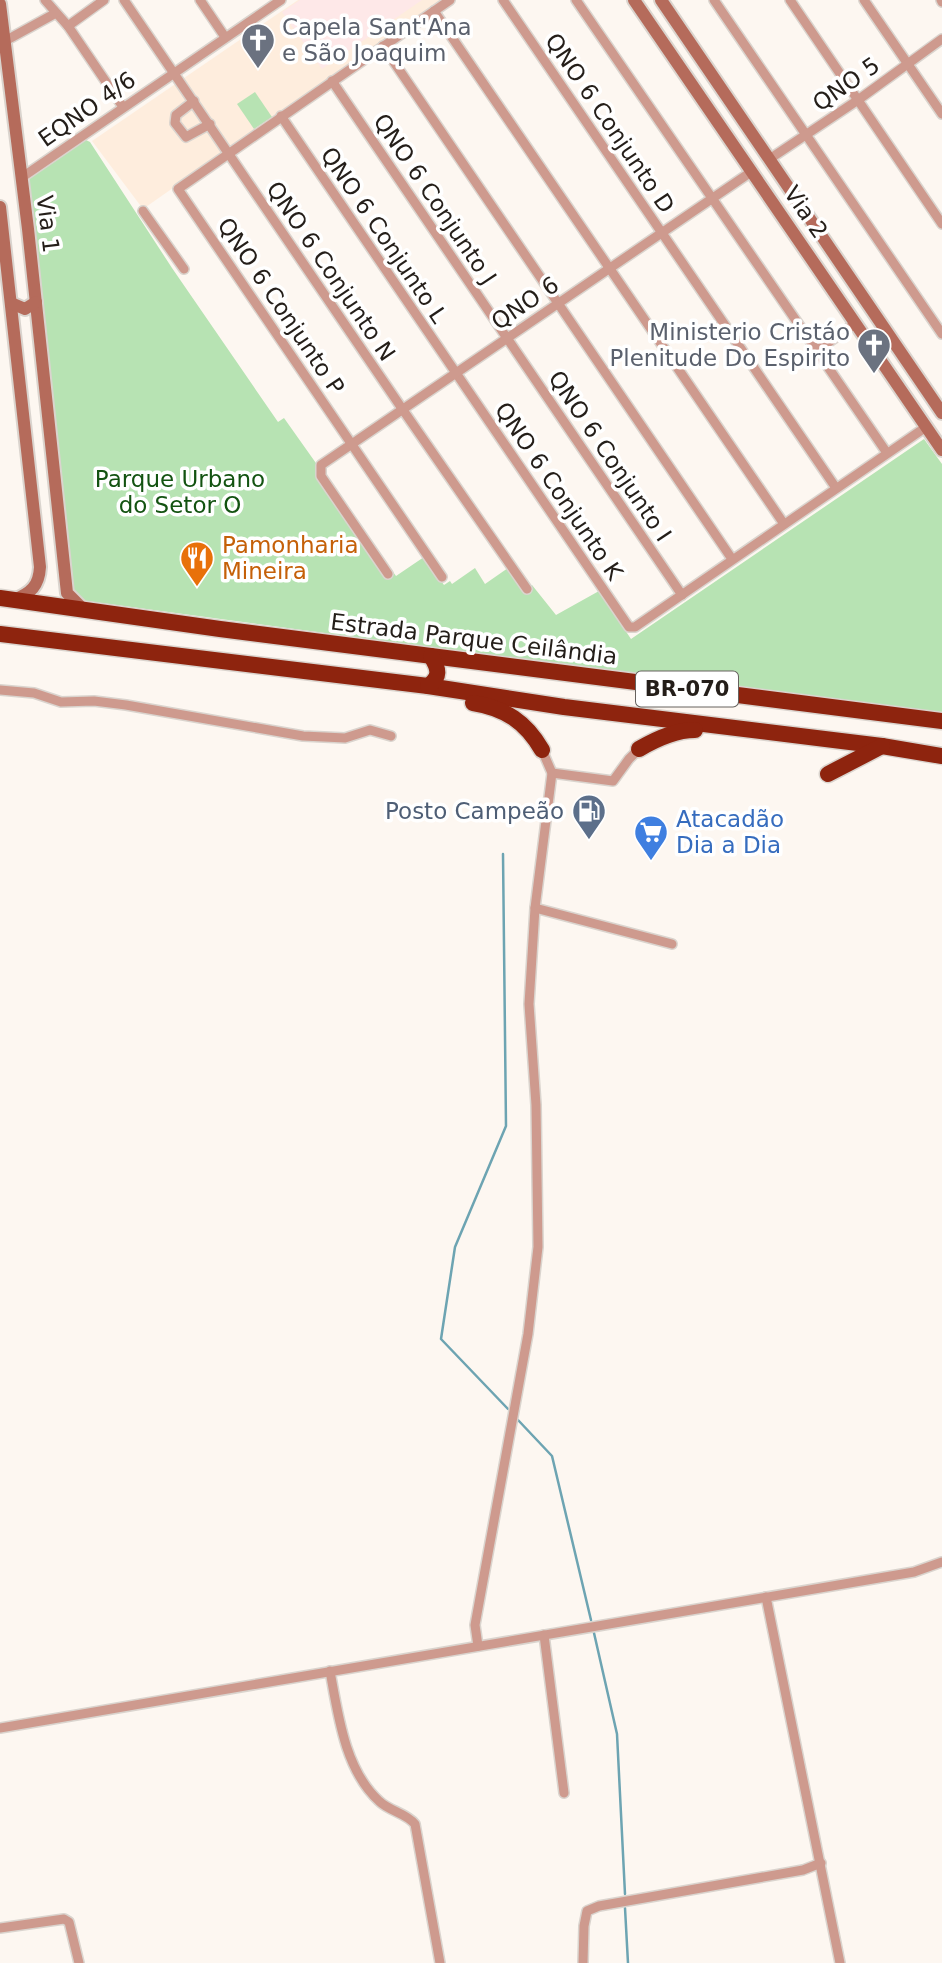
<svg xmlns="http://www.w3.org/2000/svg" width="942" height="1963" font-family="'DejaVu Sans',sans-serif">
  <rect width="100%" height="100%" fill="#fdf7f1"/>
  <polygon fill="#feeddd" points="298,0 441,0 143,209 92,141"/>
  <polygon fill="#fee8e8" points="300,0 422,0 322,69 282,12"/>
  <g fill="#b7e3b3">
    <polygon points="255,92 272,117 254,129 237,104"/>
    <polygon points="86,140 90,142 172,268 278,422 284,418 396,576 424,557 444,585 450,581 452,584 475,568 485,584 508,568 525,591 532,585 556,615 599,591 631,639 924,439 942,464 942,716 79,600 72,593 27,179"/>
  </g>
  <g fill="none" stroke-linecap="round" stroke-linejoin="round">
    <g stroke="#6da4b2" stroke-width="2.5">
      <polyline points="503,854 506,1126 455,1247 441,1339 508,1409"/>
      <polyline points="518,1420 552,1456 591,1620"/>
      <polyline points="594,1633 617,1734 625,1894"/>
      <polyline points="625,1908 628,1963"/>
    </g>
    <g stroke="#dad4ce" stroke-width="12">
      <g id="street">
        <polyline points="45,0 68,26 123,107"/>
        <polyline points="124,0 403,410 527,589"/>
        <polyline points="200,0 225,37"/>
        <polyline points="503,0 836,488"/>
        <polyline points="576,0 887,453"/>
        <polyline points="714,0 942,334"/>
        <polyline points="790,0 942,224"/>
        <polyline points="864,0 942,114"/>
        <polyline points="941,0 942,2"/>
        <polyline points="434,11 784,524"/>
        <polyline points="68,26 104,0"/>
        <polyline points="5,41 56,13"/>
        <polyline points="383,46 732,559"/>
        <polyline points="332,81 682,595"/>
        <polyline points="194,101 176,115 175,123 186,137 210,124"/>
        <polyline points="281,116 629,627 635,627 926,427"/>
        <polyline points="771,158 858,100 942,39"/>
        <polyline points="21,178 281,0"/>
        <polyline points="143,211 184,269"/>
        <polyline points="816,351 856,323"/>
        <polyline points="388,574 321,476 321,465 751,172"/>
        <polyline points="442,577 178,189 450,0"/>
        <polyline points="0,690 34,693 61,702 94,701 126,705 303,736 345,738 370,730 391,736"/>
        <polyline points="552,773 613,781 629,759 639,749"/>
        <polyline points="535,908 672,944"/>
        <polyline points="766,1597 840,1963"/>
        <polyline points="544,1635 564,1793"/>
        <polyline points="478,1646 475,1625 528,1334 538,1247 536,1105 529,1004 535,908 552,773 542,750"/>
        <path d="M330,1671C338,1715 345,1770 379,1801C389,1811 406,1813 415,1824L440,1963"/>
        <polyline points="0,1728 914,1572 942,1562"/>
        <polyline points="0,1928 64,1919 69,1922 79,1963"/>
        <polyline points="583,1963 584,1926 587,1911 599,1906 803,1870 821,1863"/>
      </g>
    </g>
    <g stroke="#dad4ce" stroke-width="16">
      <g id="secondary">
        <polyline points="634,0 942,450"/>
        <polyline points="661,0 942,413"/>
        <polyline points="0,4 28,229 67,593 84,610"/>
        <path d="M0,207L40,567C39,586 31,593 14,600"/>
        <polyline points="11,303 25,309 36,302"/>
      </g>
    </g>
    <g stroke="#dad4ce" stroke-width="19">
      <g id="highway">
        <polyline points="0,598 220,629 942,721"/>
        <polyline points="0,634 428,686 564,707 882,746 942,756"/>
        <path d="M428,686C441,677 439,669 431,656"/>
        <path d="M473,703C505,708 526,722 542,750"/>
        <path d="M639,749C656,739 676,730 695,730"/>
        <polyline points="828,774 882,746"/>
      </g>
    </g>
    <use href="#street" stroke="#ce9a8e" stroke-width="9"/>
    <use href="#secondary" stroke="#b56b5b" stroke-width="12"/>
    <use href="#highway" stroke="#8e240e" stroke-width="16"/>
  </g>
  <defs>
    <g id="church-pin" transform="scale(1.75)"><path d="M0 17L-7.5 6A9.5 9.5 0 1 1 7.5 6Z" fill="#6b7280" stroke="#fff"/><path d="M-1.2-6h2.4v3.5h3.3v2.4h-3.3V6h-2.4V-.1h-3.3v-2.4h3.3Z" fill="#fff"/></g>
    <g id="restaurant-pin" transform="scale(1.75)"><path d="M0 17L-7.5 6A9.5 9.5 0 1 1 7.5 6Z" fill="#e8710a" stroke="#fff"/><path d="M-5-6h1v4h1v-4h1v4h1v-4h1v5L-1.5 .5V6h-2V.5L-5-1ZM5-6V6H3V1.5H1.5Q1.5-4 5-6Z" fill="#fff"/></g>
    <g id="fuel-pin" transform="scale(1.75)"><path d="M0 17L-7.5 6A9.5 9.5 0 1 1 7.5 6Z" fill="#5c6f8a" stroke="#fff"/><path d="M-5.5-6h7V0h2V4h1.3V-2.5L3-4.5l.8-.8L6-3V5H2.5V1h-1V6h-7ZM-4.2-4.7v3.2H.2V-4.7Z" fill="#fff"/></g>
    <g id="supermarket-pin" transform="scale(1.75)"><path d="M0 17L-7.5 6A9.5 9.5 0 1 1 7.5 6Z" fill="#3f7fe0" stroke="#fff"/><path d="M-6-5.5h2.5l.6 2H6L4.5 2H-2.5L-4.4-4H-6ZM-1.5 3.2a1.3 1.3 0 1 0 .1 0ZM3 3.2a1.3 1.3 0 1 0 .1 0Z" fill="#fff"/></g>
  </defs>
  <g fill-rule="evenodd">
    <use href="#church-pin" x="258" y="40"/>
    <use href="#church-pin" x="874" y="345"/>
    <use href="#restaurant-pin" x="197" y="558"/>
    <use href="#fuel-pin" x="589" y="811"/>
    <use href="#supermarket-pin" x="651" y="832"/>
  </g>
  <g text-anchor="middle" stroke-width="7" stroke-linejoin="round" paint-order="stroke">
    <rect fill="#fff" stroke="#66625e" stroke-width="2" x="636" y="671.5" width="102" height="35" rx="5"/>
    <g font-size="21" font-weight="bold" fill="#241e19">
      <text x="687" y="696">BR-070</text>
    </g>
    <g font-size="23" fill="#5b616d" stroke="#fff" text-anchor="start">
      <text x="282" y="35">Capela Sant'Ana<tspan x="282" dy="26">e São Joaquim</tspan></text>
      <text x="850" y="340" text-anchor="end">Ministerio Cristáo<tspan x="850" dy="26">Plenitude Do Espirito</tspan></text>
    </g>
    <g font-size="23" fill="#241e19" stroke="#fff">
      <text transform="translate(846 84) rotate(-35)" y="8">QNO 5</text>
      <text transform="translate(87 109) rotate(-35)" y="8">EQNO 4/6</text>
      <text transform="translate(610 123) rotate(56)" y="8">QNO 6 Conjunto D</text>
      <text transform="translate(435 199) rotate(56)" y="8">QNO 6 Conjunto J</text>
      <text transform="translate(806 212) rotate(55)" y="8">Via 2</text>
      <text transform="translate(48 224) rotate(83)" y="8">Via 1</text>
      <text transform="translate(384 235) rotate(56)" y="8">QNO 6 Conjunto L</text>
      <text transform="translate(331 271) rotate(56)" y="8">QNO 6 Conjunto N</text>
      <text transform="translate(525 303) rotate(-34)" y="8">QNO 6</text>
      <text transform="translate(281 306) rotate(56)" y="8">QNO 6 Conjunto P</text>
      <text transform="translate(610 456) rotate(56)" y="8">QNO 6 Conjunto I</text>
      <text transform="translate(559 491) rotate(56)" y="8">QNO 6 Conjunto K</text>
      <text transform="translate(474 639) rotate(7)" y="8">Estrada Parque Ceilândia</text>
    </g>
    <g font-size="23" fill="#135311" stroke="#fff">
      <text x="180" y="487">Parque Urbano<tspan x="180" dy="26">do Setor O</tspan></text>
    </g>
    <g font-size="23" fill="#c56008" stroke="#fff" text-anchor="start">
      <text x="222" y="553">Pamonharia<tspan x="222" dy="26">Mineira</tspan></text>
    </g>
    <g font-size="23" fill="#4e5e75" stroke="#fff" text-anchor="end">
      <text x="564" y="819">Posto Campeão</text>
    </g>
    <g font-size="23" fill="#366cbe" stroke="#fff" text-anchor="start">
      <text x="676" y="827">Atacadão<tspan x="676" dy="26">Dia a Dia</tspan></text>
    </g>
  </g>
</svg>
